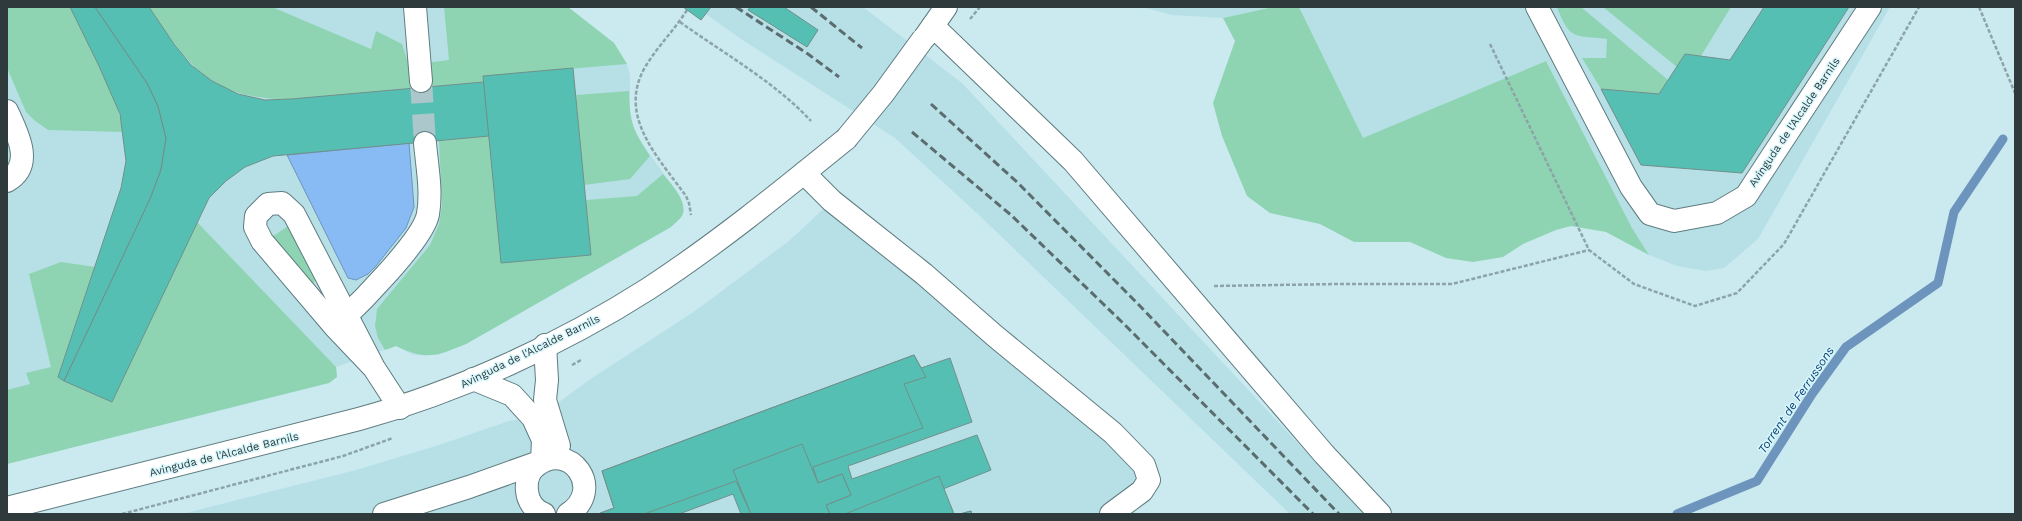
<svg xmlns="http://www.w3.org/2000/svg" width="2022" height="521" font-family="'Work Sans',sans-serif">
  <rect width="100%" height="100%" fill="#caeaef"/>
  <g fill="#b7e0e6">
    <polygon points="7,7 568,7 614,43 627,64 630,75 630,115 634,132 676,191 683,206 682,215 671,227 466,344 438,355 414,355 396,346 336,367 337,377 329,383 7,464"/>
    <polygon points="696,7 863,7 962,83 1364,514 1290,514 981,217 895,138 741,39"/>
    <polygon points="1142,7 1273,7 1223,18 1172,15"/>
    <polygon points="1299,7 1890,7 1758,239 1724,268 1706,271 1677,266 1649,255 1628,222 1546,61 1363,139"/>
    <polygon points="832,201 1149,480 1111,514 182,514 356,470 439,445 509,421 533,417 548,410 592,378 695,311 789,241"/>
  </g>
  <g fill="#8ed4b2">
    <path d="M7,7H70C89,46 116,88 123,132L48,130L34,120L26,112L7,68Z"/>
    <path d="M149,7H272L371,49L376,31L402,44L409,65L449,60L444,7H568L614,43L627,64L483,76L484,82L291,99C212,100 190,68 149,7Z"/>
    <polygon points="1273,7 1299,7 1363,138 1546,61 1632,228 1649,255 1606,232 1571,226 1556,230 1523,244 1503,257 1473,262 1446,258 1410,242 1354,242 1320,224 1270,213 1247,196 1222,136 1213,103 1235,41 1223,18"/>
    <path d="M1557,7H1581L1668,80L1659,94L1601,89L1582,58H1606L1607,39C1574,35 1570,41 1557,7Z"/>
    <polygon points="1603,7 1731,7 1701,56 1685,54 1677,67"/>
    <path d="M629,91C630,123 632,128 650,156L630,179L584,185L576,95Z"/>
    <path d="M489,136L502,263L591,255L586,200L637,196L663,174C671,184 689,202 682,216C679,220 674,224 671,227L466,344C436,356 427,361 396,346L385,350L378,338L375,326L377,309L430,245L439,224L442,205L439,141Z"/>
    <polygon points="197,222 336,367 337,377 329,383 7,464 7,390 30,384 26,373 51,367 29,274 61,262 95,267 58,376 64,381 112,402"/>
    <polygon points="291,224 319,277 309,287 272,237"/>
  </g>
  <polygon fill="#88baf4" stroke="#6d94bd" points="409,143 414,207 406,228 376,266 368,274 356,280 348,278 287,155"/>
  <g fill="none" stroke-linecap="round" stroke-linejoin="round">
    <polyline stroke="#6d94bd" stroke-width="9" points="1677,514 1757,481 1812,394 1846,347 1938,283 1954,212 2003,139"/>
  </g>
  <g fill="#56bfb3" stroke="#718f8a">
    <polygon points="70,7 95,7 147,83 158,106 166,138 161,170 150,199 64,381 58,377 121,188 126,161 120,114 99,66"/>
    <polygon points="95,7 149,7 174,44 191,65 212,81 238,94 265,100 291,99 484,82 489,136 273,156 245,167 226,181 209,198 112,402 64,381 150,199 161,170 166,138 158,106 147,83"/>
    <polygon points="683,7 711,7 701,20"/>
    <polygon points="750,7 784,7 818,30 807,47 748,10"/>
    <polygon points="1764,7 1849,7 1742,173 1641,165 1601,89 1659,94 1685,54 1730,60"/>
    <polygon points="573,68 591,255 501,263 483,76"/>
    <polygon points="914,355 921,368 950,358 972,422 848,466 852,479 977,435 991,470 943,489 954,514 741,514 733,494 679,514 598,514 614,508 602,471"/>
    <polygon points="914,355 926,377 904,384 923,428 813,467 818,483 842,474 851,495 826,505 830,514 751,514 736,481 644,514 598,514 614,508 602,471"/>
    <polygon points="802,444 818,483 842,474 851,495 826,505 830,514 751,514 733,470"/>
    <polygon points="939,476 954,514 845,514"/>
    <polygon points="971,511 972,514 960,514"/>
    <polygon points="971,511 972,514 960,514"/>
  </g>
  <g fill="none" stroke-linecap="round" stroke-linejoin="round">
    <polyline stroke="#abc7cb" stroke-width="22" stroke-dasharray="22 11" stroke-linecap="butt" points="421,81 425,143"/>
    <g stroke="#5f7c80" stroke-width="24">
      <g id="minor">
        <polyline points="415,7 421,81"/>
        <polyline points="1537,7 1631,187 1650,214 1674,221 1717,213 1746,196 1870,7"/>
        <polyline points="933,26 1073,161 1324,454 1380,514"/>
        <polyline points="925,37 946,7"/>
        <path d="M7,111C17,133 35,165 7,181"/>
        <polyline points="804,173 832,201 924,274 995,336 1113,433 1144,465 1149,480 1142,491 1111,514"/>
        <path d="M339,323C359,304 424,239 428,214C432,191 427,166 425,143"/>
        <polyline points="545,345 547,380 545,400 559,446"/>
        <polyline points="374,368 335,327 262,241 255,227 256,216 268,204 282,203 294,214 374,368 400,408"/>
        <path d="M7,508L359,419C457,392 562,344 648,289C717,244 782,191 846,139"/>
        <polyline points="384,514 469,487 542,461 543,440 533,418 512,395 473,379"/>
        <path d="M544,514C534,510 528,501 527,491C526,482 528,472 536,466C570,439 606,490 568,514"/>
      </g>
    </g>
    <g stroke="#8ca4a8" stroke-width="2.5" stroke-dasharray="4 2" stroke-linecap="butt">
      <polyline points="1979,7 2015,93"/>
      <path d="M687,10C675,29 659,45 647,64C615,114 658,157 686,196L689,203L691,215"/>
      <polyline points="970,19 980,7"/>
      <path d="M680,22C723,53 775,82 811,121"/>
      <polyline points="1490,44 1589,250 1634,284 1695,306 1737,293 1784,244 1919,7"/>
      <polyline points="1214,286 1338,284 1452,284 1589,250"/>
      <polyline points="572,365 581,360"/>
      <polyline points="122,514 343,456 393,438"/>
    </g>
    <use href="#minor" stroke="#fff" stroke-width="22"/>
    <g stroke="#5b6c6f" stroke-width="3" stroke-dasharray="8 4" stroke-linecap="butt">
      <polyline points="736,7 808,54 839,77"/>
      <polyline points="811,7 862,48"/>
      <polyline points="931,104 1018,183 1138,304 1339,514"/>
      <polyline points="912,132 1011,215 1123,323 1313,514"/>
    </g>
    <g stroke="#5f7c80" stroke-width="24" stroke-linecap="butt">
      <polyline id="minor-bridge" points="846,139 883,94 923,39"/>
    </g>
    <use href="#minor-bridge" stroke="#fff" stroke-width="22"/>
  </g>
  <g text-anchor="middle" stroke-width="3" stroke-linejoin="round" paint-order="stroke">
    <g font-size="11" fill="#2e3a3c" stroke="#d7f7fc">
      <text transform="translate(1794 122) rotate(-56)" y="4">Avinguda de l'Alcalde Barnils</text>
      <text transform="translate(530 351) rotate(-26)" y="4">Avinguda de l'Alcalde Barnils</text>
      <text transform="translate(224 454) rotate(-14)" y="4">Avinguda de l'Alcalde Barnils</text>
    </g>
    <g font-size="12" font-style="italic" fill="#0e4276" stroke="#d7f7fc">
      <text transform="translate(1796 400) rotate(-56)" y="4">Torrent de Ferrussons</text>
    </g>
  </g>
  <rect width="2022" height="521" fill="none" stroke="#2e3a3c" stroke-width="16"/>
</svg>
